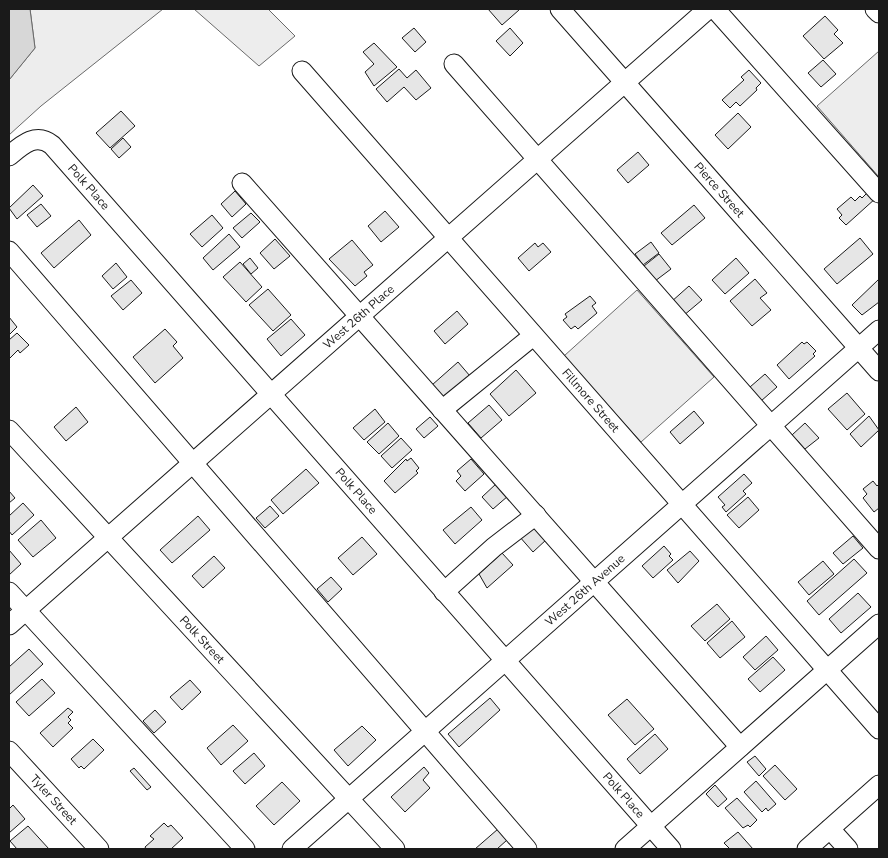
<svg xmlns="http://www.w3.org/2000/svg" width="888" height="858" font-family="'Nunito Sans',sans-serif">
  <rect width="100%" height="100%" fill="#fff"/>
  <g fill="#ededed" stroke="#6a6a6a">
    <polygon points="30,9 163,9 41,106 9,135 9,80 35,48"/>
    <polygon points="194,9 268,9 295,36 259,66"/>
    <polygon points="879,51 879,177 817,106"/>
    <polygon points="637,290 714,377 641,442 564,356"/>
  </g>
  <polygon fill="#d7d7d7" stroke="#6a6a6a" points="9,9 30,9 35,48 9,80"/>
  <g fill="#e6e6e6" stroke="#1a1a1a">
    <polygon points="488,9 518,9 519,10 502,25"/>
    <polygon points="825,16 838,30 834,34 843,43 824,59 803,36"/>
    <polygon points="414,28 426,42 415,52 402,38"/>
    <polygon points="510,28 523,43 510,56 496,41"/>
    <polygon points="374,43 397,67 374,86 365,72 374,64 363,52"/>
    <polygon points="823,60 836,74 821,87 808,73"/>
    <polygon points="399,69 407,78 416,70 431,88 416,100 404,87 387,102 376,89"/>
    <polygon points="749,70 761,83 756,88 757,90 740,106 736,102 730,108 722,100 744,80 741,77"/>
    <polygon points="121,111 135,126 110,148 96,133"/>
    <polygon points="738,113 751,127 728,149 715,135"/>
    <polygon points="123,138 131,147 119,158 111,149"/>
    <polygon points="638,152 649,165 628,183 617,170"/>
    <polygon points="33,185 43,196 17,219 9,208"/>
    <polygon points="235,191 246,204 232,217 221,204"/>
    <polygon points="869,191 876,198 846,225 839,218 842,215 837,209 851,197 855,201 860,196 862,198"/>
    <polygon points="41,204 51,216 37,227 27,215"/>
    <polygon points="694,205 705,218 672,245 661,233"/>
    <polygon points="385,211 399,227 381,242 368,226"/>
    <polygon points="251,213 260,222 242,238 233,228"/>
    <polygon points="212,215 223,228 202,247 190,234"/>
    <polygon points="79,220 91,235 54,268 41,253"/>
    <polygon points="229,234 240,247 213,270 203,258"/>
    <polygon points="860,238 873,254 837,284 824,269"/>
    <polygon points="275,239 290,256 274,269 260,253"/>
    <polygon points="352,240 373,265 364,272 367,276 355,286 329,259"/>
    <polygon points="651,242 659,253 643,265 635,254"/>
    <polygon points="535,243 538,247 543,243 551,252 529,271 518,258"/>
    <polygon points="659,254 671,269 655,281 644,266"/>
    <polygon points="250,258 258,268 251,274 243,264"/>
    <polygon points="736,258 749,273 725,294 712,280"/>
    <polygon points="240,262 262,287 246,302 223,277"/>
    <polygon points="116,263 127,277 113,289 102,276"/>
    <polygon points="755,279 767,293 760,298 771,310 752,326 730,301"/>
    <polygon points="879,279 879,302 862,315 852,305"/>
    <polygon points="131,280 142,293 123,310 111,296"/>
    <polygon points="689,286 702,300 683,316 671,302"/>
    <polygon points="268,289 291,315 273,331 249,305"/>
    <polygon points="590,296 596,303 592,306 597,313 578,329 575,326 571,329 563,320 567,317 565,314"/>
    <polygon points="457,311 468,324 445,344 434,331"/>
    <polygon points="9,317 17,327 9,335"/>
    <polygon points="291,319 305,335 281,356 267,339"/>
    <polygon points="165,329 177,342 173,346 183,358 155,383 133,357"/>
    <polygon points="17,333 29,345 20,353 18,350 9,359 9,340"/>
    <polygon points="802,342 804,344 807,342 816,351 813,354 815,356 789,379 777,365"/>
    <polygon points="458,362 470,376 444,398 432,385"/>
    <polygon points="516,370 536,393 509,416 490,394"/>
    <polygon points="765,374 777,387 761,401 750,387"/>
    <polygon points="847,393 865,414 847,430 828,409"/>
    <polygon points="489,405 502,420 481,438 468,423"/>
    <polygon points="76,407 88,422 66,441 54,427"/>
    <polygon points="375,409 385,422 364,440 353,428"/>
    <polygon points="694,411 704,423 680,444 670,432"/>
    <polygon points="869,416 879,430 861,447 850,434"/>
    <polygon points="430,417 438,426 424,438 416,429"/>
    <polygon points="388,423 399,436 379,454 367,442"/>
    <polygon points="805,423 819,438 805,449 792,435"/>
    <polygon points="401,438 412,450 392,468 381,456"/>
    <polygon points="411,458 419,468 416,471 418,473 395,493 384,481 406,459 407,461"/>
    <polygon points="471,459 484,474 465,491 456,481 461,476 457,471"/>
    <polygon points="306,469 319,483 283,514 271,500"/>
    <polygon points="744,474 752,483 743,491 746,494 726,512 722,507 725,505 718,497"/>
    <polygon points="873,481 877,486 879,484 879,508 874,512 863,498 867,494 863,489"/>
    <polygon points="497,483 508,496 493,509 482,497"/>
    <polygon points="9,491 15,498 9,503"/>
    <polygon points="748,497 759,510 739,528 727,515"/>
    <polygon points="23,503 34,515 12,535 9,531 9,516"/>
    <polygon points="270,506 279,516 265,528 256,518"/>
    <polygon points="471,507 482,520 455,544 443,530"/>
    <polygon points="198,516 210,530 172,563 160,550"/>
    <polygon points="41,520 56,538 33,557 18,540"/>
    <polygon points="533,524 547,539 533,552 519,536"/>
    <polygon points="853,536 863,548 843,564 833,553"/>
    <polygon points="362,537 377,554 353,575 338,558"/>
    <polygon points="664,546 671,554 669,556 673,560 653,578 642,566"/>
    <polygon points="9,550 21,564 9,575"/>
    <polygon points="690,551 699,561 678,583 667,570"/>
    <polygon points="502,553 513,565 487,588 479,574"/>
    <polygon points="214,556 225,568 203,588 192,576"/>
    <polygon points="854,559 867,573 819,615 807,601"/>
    <polygon points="823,561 834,574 809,595 798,582"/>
    <polygon points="331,577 342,589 328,602 317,589"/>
    <polygon points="858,593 871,607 841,633 829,619"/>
    <polygon points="717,604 730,619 705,641 691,626"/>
    <polygon points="732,621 745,637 720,658 707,643"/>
    <polygon points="766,636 778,650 755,670 743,657"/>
    <polygon points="29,649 43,664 9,695 9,667"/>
    <polygon points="773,657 785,670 760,692 748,679"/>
    <polygon points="42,679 55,693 29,716 16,702"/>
    <polygon points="190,680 201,692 182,710 170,697"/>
    <polygon points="490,698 500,710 459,747 448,734"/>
    <polygon points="627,699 654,729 635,745 608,715"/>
    <polygon points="68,708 73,712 68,717 71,720 68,723 73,728 53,747 40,733"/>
    <polygon points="155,710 166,722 154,733 143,721"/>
    <polygon points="233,725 248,741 221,765 207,748"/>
    <polygon points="362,726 376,740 348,766 334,750"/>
    <polygon points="655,734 668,749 640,774 627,759"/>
    <polygon points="93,739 104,750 84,769 81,766 79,768 71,759"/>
    <polygon points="254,753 265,766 245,784 233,771"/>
    <polygon points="755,756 766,769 759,776 747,762"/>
    <polygon points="775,765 797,789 785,800 763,776"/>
    <polygon points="424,767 429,773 423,780 430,788 405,812 391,797"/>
    <polygon points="134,768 151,787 147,790 130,771"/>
    <polygon points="756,781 776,804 768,811 766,808 762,812 744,792"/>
    <polygon points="282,782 300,801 274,825 256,806"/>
    <polygon points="715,785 727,799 718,807 706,794"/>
    <polygon points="737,798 757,820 750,827 748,825 743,828 725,808"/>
    <polygon points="13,805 25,819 9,833 9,809"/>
    <polygon points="164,823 168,827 171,825 183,838 171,849 146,849 145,847 154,839 150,836"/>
    <polygon points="28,826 49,849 17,849 10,841"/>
    <polygon points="498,829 507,840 497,849 475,849"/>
    <polygon points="738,832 753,849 730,849 724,843"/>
  </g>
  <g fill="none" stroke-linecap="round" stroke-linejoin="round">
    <g stroke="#1a1a1a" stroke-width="21">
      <g id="minor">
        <path id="s1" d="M560,9L879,371"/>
        <polyline points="715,9 879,193"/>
        <polyline points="875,9 879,13"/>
        <polyline points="454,64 879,549"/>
        <path id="s2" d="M302,71L879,729"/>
        <path id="s3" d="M9,156C22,145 36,132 52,145L671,849"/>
        <polyline points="242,183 740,747"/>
        <polyline points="9,251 527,849"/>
        <polyline points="442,410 533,336"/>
        <path id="s4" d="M9,430L395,849"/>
        <polyline points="9,592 245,849"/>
        <polyline points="444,592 494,547 536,515"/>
        <path id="s5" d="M9,625L708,9"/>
        <path id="s6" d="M9,751L99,849"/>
        <polyline points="830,829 848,849"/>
        <path id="s7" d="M292,849L879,330"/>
        <polyline points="625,849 879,624"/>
        <polyline points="807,849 879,785"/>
      </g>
    </g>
    <use href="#minor" stroke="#fff" stroke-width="19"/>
  </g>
  <g text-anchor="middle" stroke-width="4" stroke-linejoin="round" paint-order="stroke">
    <g font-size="12" fill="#1a1a1a" stroke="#fff">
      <text dy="4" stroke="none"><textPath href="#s3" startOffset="105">Polk Place</textPath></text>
      <text dy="4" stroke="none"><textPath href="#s1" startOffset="241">Pierce Street</textPath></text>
      <text dy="4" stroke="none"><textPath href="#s5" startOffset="466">West 26th Place</textPath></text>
      <text dy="4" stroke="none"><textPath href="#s2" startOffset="438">Fillmore Street</textPath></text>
      <text dy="4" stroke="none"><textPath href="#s3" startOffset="510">Polk Place</textPath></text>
      <text dy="4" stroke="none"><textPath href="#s7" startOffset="391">West 26th Avenue</textPath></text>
      <text dy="4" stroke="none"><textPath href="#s4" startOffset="285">Polk Street</textPath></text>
      <text dy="4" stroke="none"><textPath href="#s3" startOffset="915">Polk Place</textPath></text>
      <text dy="4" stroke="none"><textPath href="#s6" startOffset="66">Tyler Street</textPath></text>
    </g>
  </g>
  <rect width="888" height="858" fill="none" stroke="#1a1a1a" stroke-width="20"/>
</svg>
